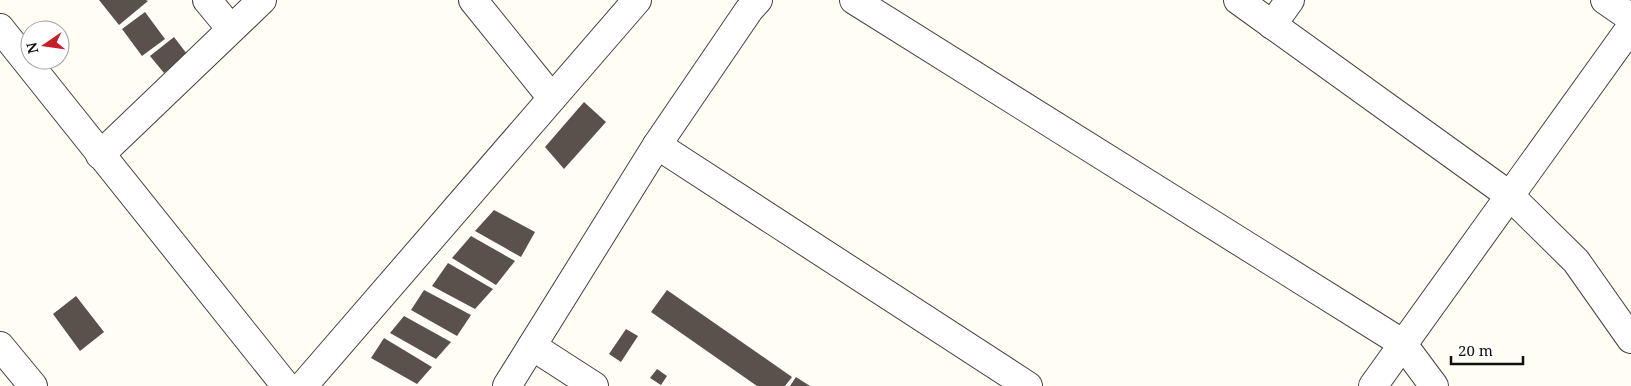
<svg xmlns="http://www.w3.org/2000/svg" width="1631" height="386" font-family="'Noto Serif',serif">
  <rect width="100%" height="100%" fill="#fffdf4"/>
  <g fill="#5a514c">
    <polygon points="99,0 146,0 148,1 119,25"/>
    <polygon points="145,12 165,39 142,56 122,29"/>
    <polygon points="174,37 187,54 164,73 150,56"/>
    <polygon points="584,102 606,122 564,169 545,147"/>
    <polygon points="494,210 535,232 521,257 475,231"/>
    <polygon points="471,236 515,261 496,285 452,258"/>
    <polygon points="448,263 493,289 475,309 432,286"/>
    <polygon points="424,290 471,315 457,336 411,310"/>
    <polygon points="667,290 792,377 785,386 757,386 651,312"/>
    <polygon points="76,296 104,332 80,351 53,314"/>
    <polygon points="404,316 451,342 436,359 390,333"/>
    <polygon points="626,329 638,336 621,362 609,354"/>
    <polygon points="384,338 432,367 417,384 371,358"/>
    <polygon points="657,369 667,376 661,385 650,378"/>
    <polygon points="796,377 810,386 790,386"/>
  </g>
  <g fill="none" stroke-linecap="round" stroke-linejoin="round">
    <g stroke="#434343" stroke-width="30">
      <g id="minor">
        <polyline points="207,0 231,29"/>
        <polyline points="473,0 552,98"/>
        <polyline points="854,0 1402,343 1434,386"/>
        <polyline points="1238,0 1509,195 1576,261 1631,339"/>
        <polyline points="1605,0 1631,18"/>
        <polyline points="1272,25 1290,0"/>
        <polyline points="0,28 286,386"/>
        <polyline points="657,145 1028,386"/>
        <polyline points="100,155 262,0"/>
        <polyline points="0,346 33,386"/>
        <polyline points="532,346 594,386"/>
        <polyline points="303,386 637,0"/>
        <polyline points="507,386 657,145 749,10 758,0"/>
        <polyline points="1373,386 1631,27"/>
      </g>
    </g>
    <use href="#minor" stroke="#fff" stroke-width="28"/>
  </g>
  <g transform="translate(45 45) rotate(257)"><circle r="24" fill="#ffffff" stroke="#9f9f9f"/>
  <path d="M0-4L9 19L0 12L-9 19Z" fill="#c91f29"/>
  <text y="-8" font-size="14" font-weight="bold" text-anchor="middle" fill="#101010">N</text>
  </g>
  <path d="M1451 356v8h72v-8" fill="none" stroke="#101010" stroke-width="2.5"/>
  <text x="1458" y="356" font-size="15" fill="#101010" stroke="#ffffff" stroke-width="4" paint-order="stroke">20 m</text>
</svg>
